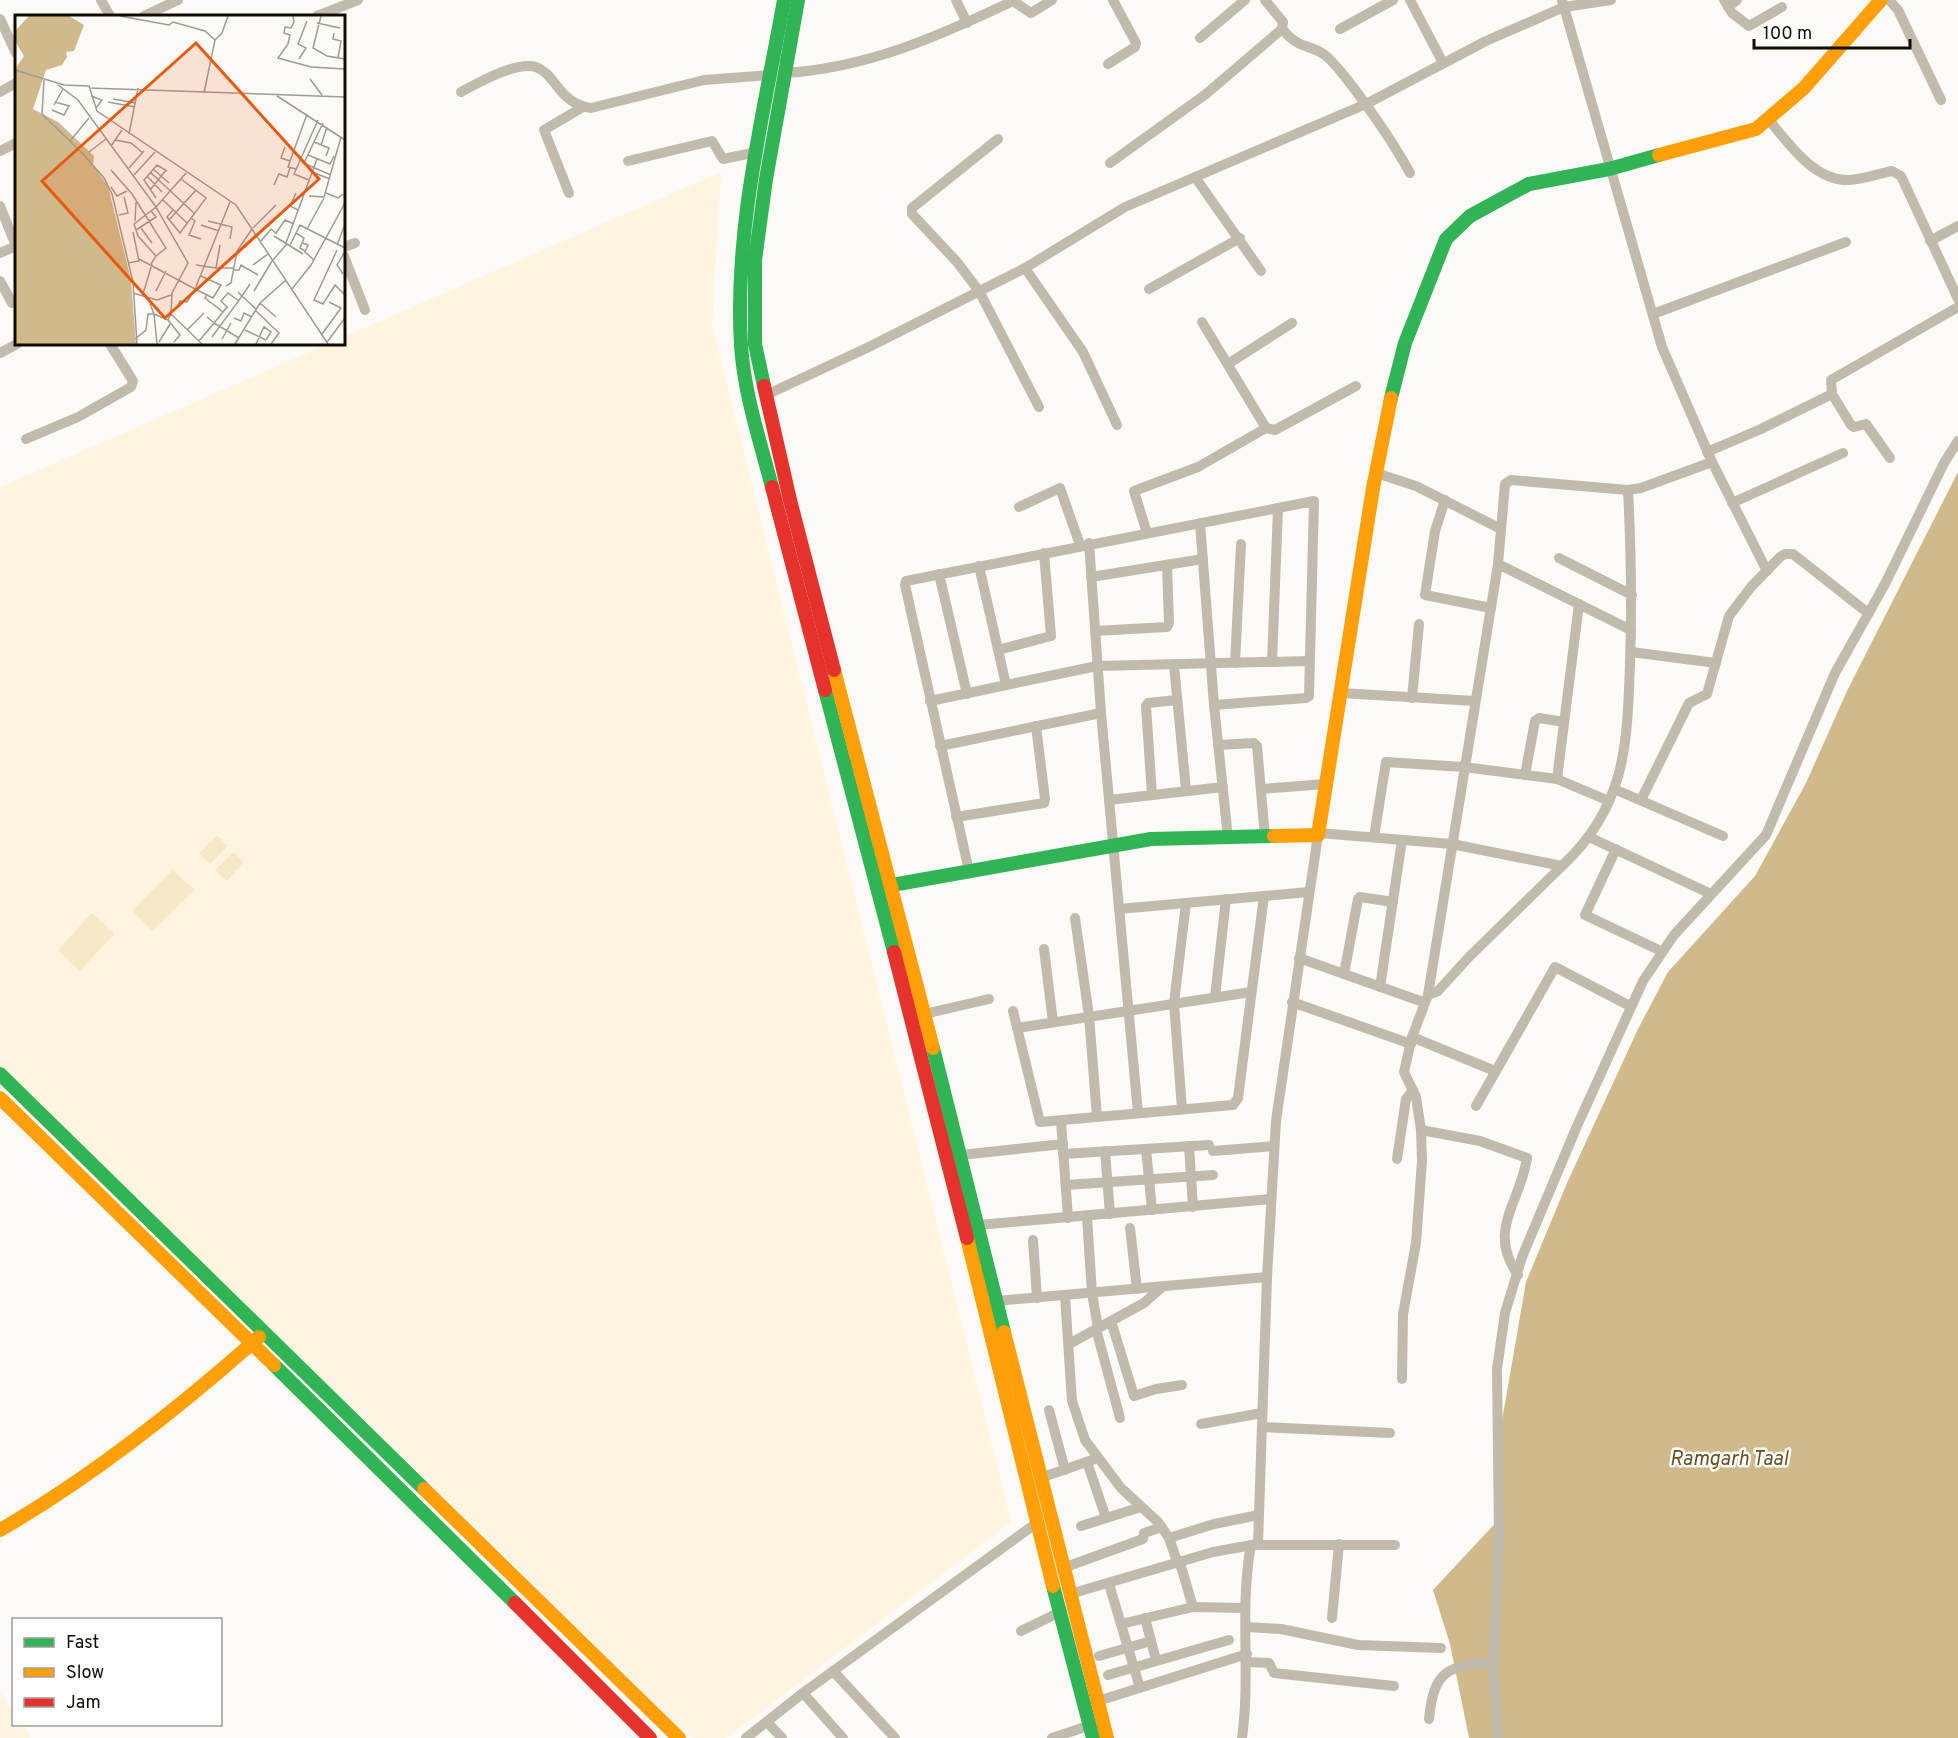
<svg xmlns="http://www.w3.org/2000/svg" width="1958" height="1738" font-family="Overpass,sans-serif">
  <rect width="100%" height="100%" fill="#fcfaf6"/>
  <g fill="#fef4e0">
    <polygon points="721,172 712,326 1011,1522 726,1738 693,1738 0,1067 0,487 328,344 344,344 344,337"/>
    <polygon points="0,1692 13,1712 14,1724 22,1725 31,1738 0,1738"/>
  </g>
  <g fill="#f6e7c6">
    <polygon points="217,835 228,846 210,864 199,854"/>
    <polygon points="233,852 244,862 227,881 215,870"/>
    <polygon points="173,870 194,890 152,931 132,911"/>
    <polygon points="92,913 114,934 80,971 58,950"/>
  </g>
  <polygon fill="#d0ba8c" points="1958,472 1958,1738 1469,1738 1450,1644 1433,1590 1502,1516 1499,1438 1526,1282 1567,1183 1638,1029 1668,972 1755,876 1806,783 1847,691"/>
  <g fill="none" stroke-linecap="round" stroke-linejoin="round">
    <g stroke="#c1bbae" stroke-width="10">
      <polyline points="101,0 110,16"/>
      <polyline points="956,0 967,23"/>
      <polyline points="1410,0 1443,63"/>
      <polyline points="1562,0 1564,7 1611,0"/>
      <polyline points="1724,0 1732,13 1749,26 1782,7"/>
      <polyline points="1889,0 1898,10 1941,100"/>
      <polyline points="1728,7 1737,0"/>
      <polyline points="144,16 178,0"/>
      <polyline points="317,16 358,0"/>
      <polyline points="0,19 16,53"/>
      <path d="M1282,29C1302,52 1307,42 1325,55C1336,64 1344,76 1353,87C1374,115 1393,142 1410,173"/>
      <polyline points="1340,29 1393,0"/>
      <polyline points="1200,38 1245,0"/>
      <polyline points="1108,64 1135,47 1136,43 1113,0"/>
      <path d="M785,73C868,68 939,36 1013,1L1031,13L1052,0"/>
      <polyline points="0,92 16,83"/>
      <path d="M461,92C478,83 516,61 536,67C556,74 559,104 591,108L704,80L771,75"/>
      <path d="M1769,120C1789,144 1815,182 1850,180C1864,179 1878,174 1892,171L1901,176L1958,299"/>
      <polyline points="998,139 917,204 912,208 912,214 957,262 979,291 1039,407"/>
      <polyline points="0,151 16,143"/>
      <polyline points="628,161 712,141 723,159 757,152"/>
      <polyline points="1110,163 1206,94 1282,29 1283,22 1265,0"/>
      <polyline points="1195,177 1261,271"/>
      <polyline points="569,193 544,130 583,107"/>
      <polyline points="0,206 16,246"/>
      <polyline points="1930,241 1958,226"/>
      <polyline points="344,247 355,243"/>
      <polyline points="0,253 16,246"/>
      <polyline points="344,256 365,310"/>
      <polyline points="1025,268 1083,352 1117,425"/>
      <polyline points="0,281 12,303"/>
      <polyline points="1149,289 1240,238"/>
      <polyline points="1653,314 1846,242"/>
      <polyline points="0,353 17,344"/>
      <polyline points="1228,364 1292,323"/>
      <polyline points="1832,394 1851,425 1854,427 1866,424 1890,458"/>
      <polyline points="766,395 871,346 1025,268 1125,207 1366,104 1486,41 1564,7 1662,347 1712,462 1767,571"/>
      <polyline points="1266,428 1275,430 1356,386"/>
      <polyline points="26,439 78,417 131,387 133,381 110,344"/>
      <polyline points="1707,452 1761,429 1832,394 1831,380 1958,307"/>
      <polyline points="1376,473 1416,486 1499,528"/>
      <polyline points="1445,500 1435,531 1425,595 1491,608"/>
      <polyline points="1732,503 1843,453"/>
      <polyline points="1019,507 1060,488 1080,545"/>
      <polyline points="1200,523 1214,705 1228,838"/>
      <polyline points="1147,533 1134,491 1198,467 1266,428 1202,322"/>
      <polyline points="1089,543 1101,713 1138,1113"/>
      <polyline points="1559,558 1632,595"/>
      <polyline points="1498,564 1631,630"/>
      <polyline points="979,566 1006,685"/>
      <polyline points="939,574 967,694"/>
      <polyline points="1091,577 1203,559"/>
      <polyline points="1095,631 1167,627 1169,623 1167,565"/>
      <polyline points="998,650 1051,636 1044,553"/>
      <polyline points="1631,652 1716,663"/>
      <polyline points="1272,662 1278,508"/>
      <polyline points="1235,663 1241,544"/>
      <polyline points="1174,665 1186,790"/>
      <polyline points="1341,693 1475,701"/>
      <polyline points="1412,698 1419,624"/>
      <polyline points="930,701 1097,666 1309,661"/>
      <polyline points="1218,745 1254,743 1257,746 1265,837"/>
      <polyline points="940,746 1101,713"/>
      <polyline points="1525,775 1535,721 1539,718 1564,722"/>
      <polyline points="1557,779 1579,604"/>
      <polyline points="1261,789 1326,784"/>
      <polyline points="1614,789 1723,836"/>
      <polyline points="1152,795 1146,706 1148,703 1177,700"/>
      <polyline points="1109,800 1223,787"/>
      <polyline points="1641,800 1689,703 1707,694 1729,616 1751,587 1780,557 1785,554 1793,554 1868,613"/>
      <polyline points="956,817 1044,803 1045,799 1036,726"/>
      <path d="M1319,833L1452,844L1562,866C1626,806 1627,746 1630,664C1632,606 1631,548 1628,490L1641,488L1712,462"/>
      <polyline points="1374,837 1386,762 1464,767 1557,779 1609,801"/>
      <polyline points="1589,837 1711,894"/>
      <polyline points="1616,849 1585,915 1661,951"/>
      <polyline points="969,871 905,585 906,581 1314,501 1309,696 1306,698 1214,705"/>
      <polyline points="1119,909 1309,892"/>
      <polyline points="1075,918 1089,1016 1097,1117"/>
      <polyline points="1044,949 1053,1022"/>
      <polyline points="1299,958 1423,1002"/>
      <polyline points="1344,974 1358,899 1360,897 1393,902"/>
      <polyline points="1380,987 1402,840"/>
      <polyline points="1428,995 1438,991 1469,957 1562,866"/>
      <polyline points="1215,997 1226,899"/>
      <polyline points="1292,1002 1411,1044"/>
      <polyline points="1013,1011 1040,1122 1233,1105 1238,1098 1264,896"/>
      <polyline points="924,1014 989,999"/>
      <polyline points="1017,1028 1251,992"/>
      <polyline points="1412,1037 1495,1071"/>
      <polyline points="1476,1106 1555,967 1630,1006"/>
      <polyline points="1182,1109 1174,1003 1186,903"/>
      <polyline points="1061,1121 1068,1218"/>
      <path d="M1421,1130L1480,1141L1527,1158C1521,1202 1486,1230 1518,1275"/>
      <polyline points="1189,1146 1193,1207"/>
      <polyline points="1146,1149 1152,1210"/>
      <polyline points="1105,1151 1110,1214"/>
      <polyline points="1213,1151 1274,1146"/>
      <polyline points="1063,1154 1209,1145"/>
      <polyline points="961,1155 1063,1144"/>
      <polyline points="1397,1159 1406,1099 1413,1090"/>
      <polyline points="1066,1185 1213,1175"/>
      <polyline points="1087,1217 1092,1293 1098,1328"/>
      <polyline points="978,1225 1271,1199"/>
      <polyline points="1130,1228 1137,1289"/>
      <polyline points="1033,1240 1037,1298"/>
      <polyline points="1065,1296 1072,1401 1085,1440 1121,1488 1158,1522 1169,1538 1178,1564"/>
      <polyline points="996,1301 1267,1277"/>
      <polyline points="1111,1321 1134,1396 1156,1389 1182,1385"/>
      <polyline points="1096,1329 1120,1418"/>
      <polyline points="1069,1344 1144,1303 1162,1287"/>
      <polyline points="1402,1379 1403,1314 1416,1243 1422,1161 1421,1130 1416,1097 1404,1072 1412,1037 1428,995 1498,564 1505,484 1511,480 1628,490"/>
      <polyline points="1049,1410 1065,1470"/>
      <polyline points="1201,1424 1262,1413"/>
      <polyline points="1262,1427 1390,1433"/>
      <polyline points="1087,1462 1106,1518"/>
      <polyline points="1040,1478 1098,1458"/>
      <polyline points="1081,1526 1141,1507"/>
      <polyline points="1169,1538 1214,1524 1259,1515"/>
      <polyline points="1258,1545 1395,1545"/>
      <polyline points="1180,1563 1193,1607"/>
      <polyline points="1063,1568 1143,1539 1144,1533 1162,1527"/>
      <polyline points="1109,1584 1140,1688"/>
      <polyline points="1070,1594 1213,1552 1258,1544 1267,1277 1276,1121 1318,835"/>
      <polyline points="1145,1618 1156,1660"/>
      <polyline points="1332,1618 1339,1544"/>
      <polyline points="1121,1624 1193,1607 1245,1608"/>
      <polyline points="1246,1627 1281,1629 1358,1645 1441,1648"/>
      <polyline points="1021,1631 1060,1612"/>
      <polyline points="1099,1656 1151,1641"/>
      <polyline points="1247,1662 1269,1663 1274,1673 1394,1686"/>
      <polyline points="833,1671 895,1738"/>
      <polyline points="1108,1675 1229,1640"/>
      <polyline points="803,1693 843,1738"/>
      <polyline points="1098,1701 1247,1654"/>
      <path d="M1429,1719C1434,1670 1447,1666 1494,1662"/>
      <polyline points="767,1722 782,1738"/>
      <polyline points="746,1738 803,1693 1038,1522"/>
      <polyline points="1052,1738 1094,1724"/>
      <path d="M1242,1738C1251,1674 1239,1609 1251,1545"/>
      <polyline points="1498,1738 1493,1671 1499,1539 1497,1369 1505,1313 1522,1257 1577,1126 1643,981 1674,935 1766,835 1835,673 1885,584 1944,463 1958,441"/>
    </g>
    <g stroke="#30b455" stroke-width="14">
      <polyline points="764,386 755,344 755,260 766,179 798,0"/>
      <polyline points="1391,398 1405,343 1446,239 1470,216 1529,184 1609,169 1659,155"/>
      <path d="M772,487C760,441 744,393 741,345C734,229 764,113 784,0"/>
      <polyline points="825,690 894,952"/>
      <polyline points="892,885 1151,839 1274,836"/>
      <polyline points="933,1048 1004,1332"/>
      <polyline points="0,1074 424,1489"/>
      <polyline points="274,1365 515,1603"/>
      <polyline points="1053,1586 1093,1738"/>
    </g>
    <g stroke="#ff9f0a" stroke-width="14">
      <polyline points="1659,155 1756,129 1804,88 1881,0"/>
      <polyline points="834,670 933,1048"/>
      <polyline points="1274,836 1318,835 1373,488 1391,398"/>
      <polyline points="0,1098 274,1365"/>
      <polyline points="967,1238 1053,1586"/>
      <polyline points="1004,1332 1107,1738"/>
      <polyline points="424,1489 679,1738"/>
      <path d="M0,1530C92,1477 179,1408 259,1337"/>
    </g>
    <g stroke="#e5322d" stroke-width="14">
      <polyline points="764,386 790,500 834,670"/>
      <polyline points="772,487 825,690"/>
      <polyline points="894,952 967,1238"/>
      <polyline points="515,1603 650,1738"/>
    </g>
  </g>
  <g text-anchor="middle" stroke-width="5" stroke-linejoin="round" paint-order="stroke">
    <g font-size="20" font-style="italic" fill="#675220" stroke="#fff">
      <text x="1729" y="1465">Ramgarh Taal</text>
    </g>
  </g>
  <g transform="translate(15 15)">
    <rect width="330" height="330" fill="#fcfaf6"/>
    <path d="M14,1H54L69,10L59,36L51,37L52,42L47,50L31,55L18,94L43,107L79,141L78,151L93,171L116,265L121,329H0V54L9,41L0,26V16Z" fill="#d0ba8c"/>
    <path fill="none" stroke="#9e9a94" stroke-width="1.5" d="M105,1L154,10L158,7L190,16L200,25M278,1L279,7L276,13L270,12L269,18L275,20L273,29L263,43L296,52L330,54M306,1L298,33L312,41L330,44M302,8L325,13M319,18L318,24L326,26L323,43M284,44L291,33L283,29L292,6M0,55L49,70L74,71L82,96L221,190L313,329M295,64L307,80M29,65L27,99L68,139L89,163L97,179L118,267L122,329M43,70L63,85L141,192M74,73L330,82M189,78L200,25L207,18L213,1M76,81L87,85L81,93M262,81L330,125M98,84L121,88M93,87L120,92M39,90L48,74M37,95L49,100L54,91L40,87M114,119L123,73M100,125L116,128L128,138M55,126L74,103M299,127L314,133L311,141M306,130L312,112M96,131L107,115M270,132L266,143L275,146M74,137L91,124M293,140L315,149L319,141M288,148L316,160M289,148L308,108M114,153L129,136M138,154L154,168M281,154L273,152L292,99M96,155L117,179L151,233L141,241M135,157L180,199M297,157L315,164M171,158L141,192L173,248L157,278L156,299L187,329M119,160L140,137M132,161L147,177M294,165L279,159L303,105M259,170L264,159L272,162L275,153M96,172L102,181L112,176M135,175L151,155M281,178L275,191L283,195M311,178L323,183L328,179M294,181L309,182L326,122M141,183L129,165L142,150L152,156M148,185L172,208M158,195L152,202L165,218L191,183L166,164M104,200L113,198L109,182M176,203L180,206L174,220L186,224M154,205L181,175M120,206L121,187M193,206L217,212L215,224M186,210L204,216M126,213L137,228M238,213L261,190M292,214L309,183M121,215L141,202L136,196M261,218L270,205L279,209M281,218L289,223L285,233L290,236M259,221L288,239M246,226L256,214L262,219M271,228L302,144M288,228L293,230L290,237L299,245M205,230L201,253H218M275,230L285,210L330,233M322,230L330,209M322,235L299,285L308,289L320,270L330,280M124,244L180,274L215,187M258,245L272,229M113,248L124,246L118,217M136,249L141,241L123,221L119,209L141,192M181,250L201,253M238,250L253,239M218,255H224L226,250L243,260M328,259L322,250L329,238M211,271L216,268L222,236L237,214M277,274L296,250L330,188M141,276L151,256M239,276L257,246M223,277L227,281L235,269M118,278L142,285L156,280M128,279L137,249M192,279L190,283L208,297M245,288L261,302M135,289L139,299L153,305L156,299M163,290L165,286L172,287L180,274L198,283L206,270L186,261M212,292L199,308L224,323M213,293L206,286L213,278L224,286M240,295L264,318L256,329M139,299L142,329M219,303L226,306L229,298L237,302M153,305L165,320L159,327M172,315L189,298M230,315L251,325M307,319L326,293L314,287M197,322L227,281L241,294M120,324L131,315L133,299H138M207,324L216,308M184,326L199,308L192,302M144,327L155,309M312,327L330,303M220,329L245,288L271,265M241,329L249,312L256,317L251,325"/>
    <path fill="#e8590c" fill-opacity="0.15" stroke="#e8590c" stroke-width="3" d="M181,28L304,164L150,303L27,166Z"/>
    <rect width="330" height="330" fill="none" stroke="#110b02" stroke-width="3"/>
  </g>
  <rect x="12" y="1618" width="210" height="108" fill="#ffffff" stroke="#a09d9a" stroke-width="1.5"/>
  <rect x="24" y="1638" width="30" height="9" fill="#30b455" stroke="#a09d9a" stroke-width="1.5"/>
  <text x="66" y="1648" font-size="18" fill="#110b02">Fast</text>
  <rect x="24" y="1668" width="30" height="9" fill="#ff9f0a" stroke="#a09d9a" stroke-width="1.5"/>
  <text x="66" y="1678" font-size="18" fill="#110b02">Slow</text>
  <rect x="24" y="1698" width="30" height="9" fill="#e5322d" stroke="#a09d9a" stroke-width="1.5"/>
  <text x="66" y="1708" font-size="18" fill="#110b02">Jam</text>
  <path d="M1754 39v9h156v-9" fill="none" stroke="#110b02" stroke-width="3"/>
  <text x="1763" y="39" font-size="18" fill="#110b02" stroke="#ffffff" stroke-width="4.5" paint-order="stroke">100 m</text>
</svg>
